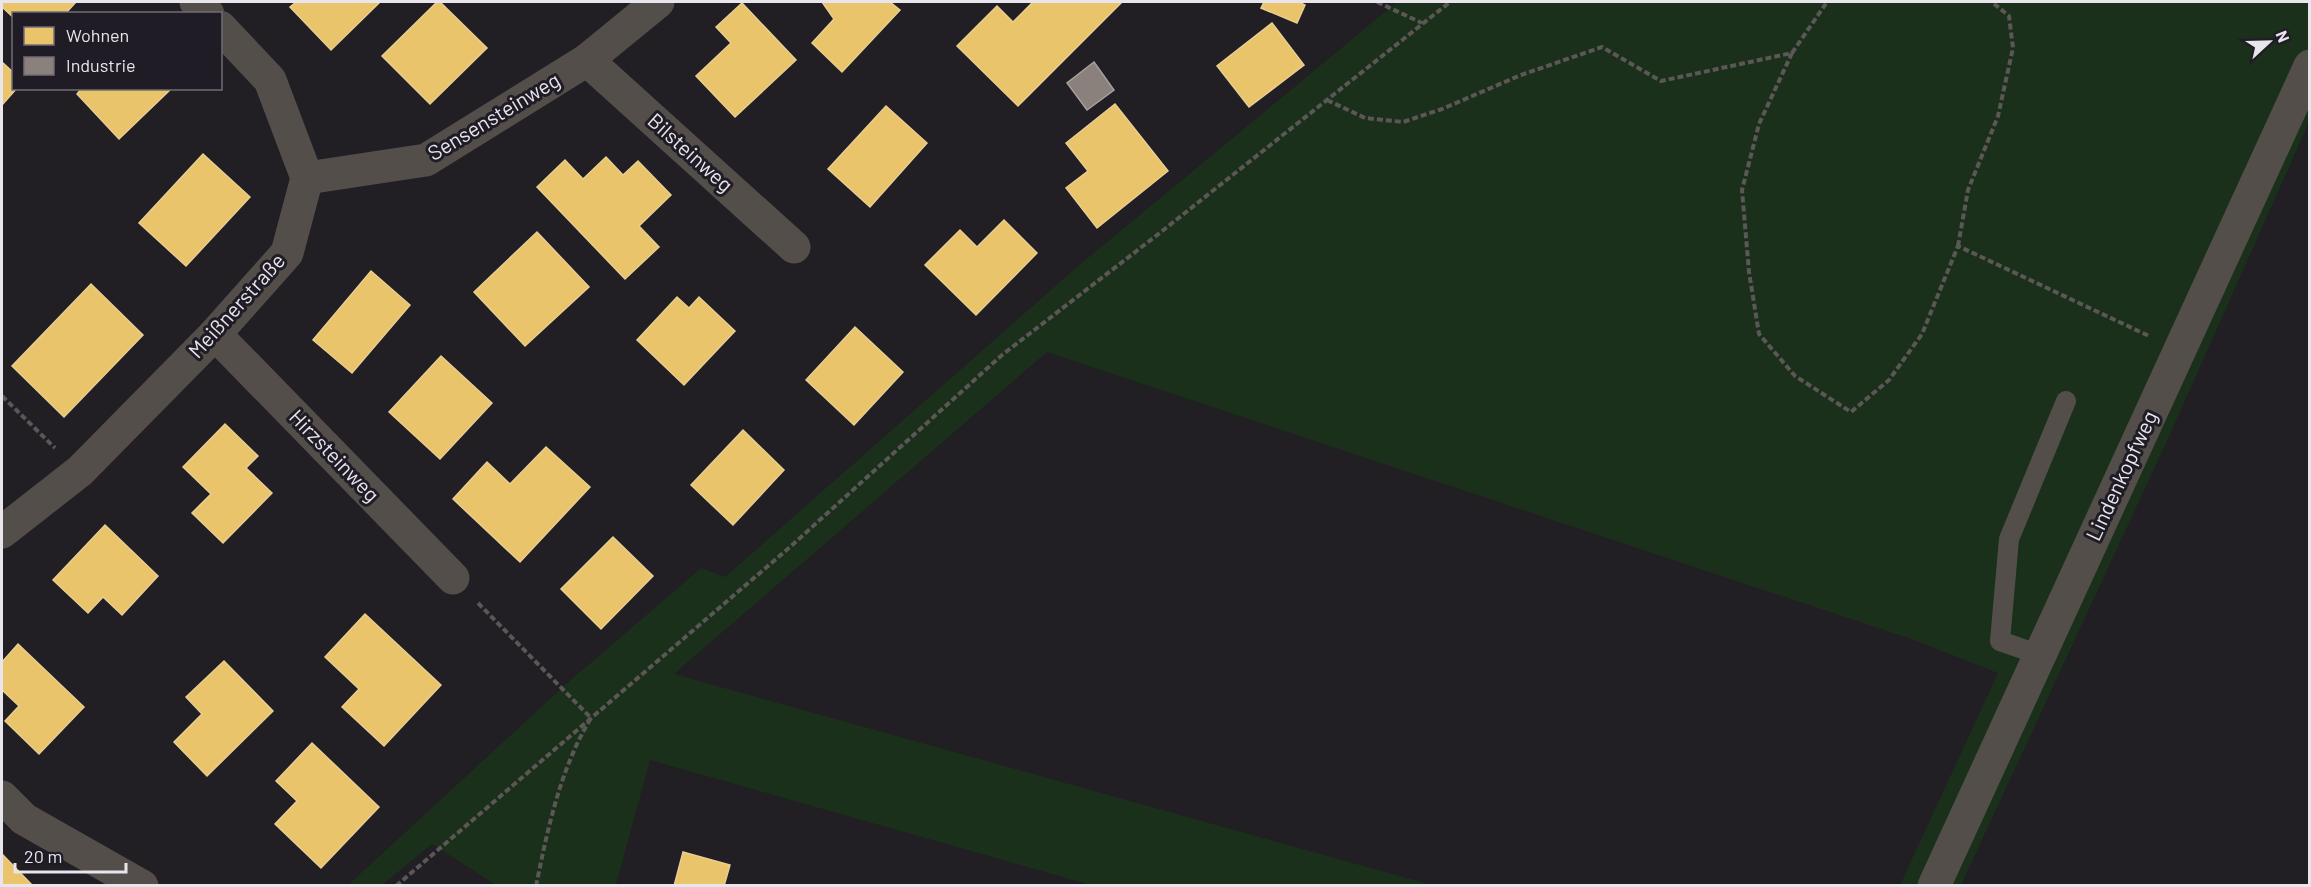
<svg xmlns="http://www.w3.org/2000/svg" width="2311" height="887" font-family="Barlow,sans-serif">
  <rect width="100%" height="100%" fill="#211e24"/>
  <polygon fill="#1a301a" points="1397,2 2309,2 2309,122 2167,441 1961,885 1900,885 1998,673 1914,640 1047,352 674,674 1432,885 1091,885 650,760 616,885 496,885 432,844 382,885 347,886 566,684 701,568 725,577 1077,267"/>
  <g fill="#e9c46a" stroke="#e9ce91" stroke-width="1.5">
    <polygon points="2,2 76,2 65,14 14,14 14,18 2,7"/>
    <polygon points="296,2 378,2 379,3 331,50 290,7"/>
    <polygon points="437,2 440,2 487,48 430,104 382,56"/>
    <polygon points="822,2 890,2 900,10 842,72 812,43 834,19"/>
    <polygon points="1033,2 1122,2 1018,106 957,46 997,6 1013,22"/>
    <polygon points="1264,2 1299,2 1305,5 1297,23 1261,8"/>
    <polygon points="742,3 796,60 735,117 696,76 731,43 716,27"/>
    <polygon points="1272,23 1304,65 1249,107 1217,66"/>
    <polygon points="2,62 14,73 14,88 17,88 2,105"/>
    <polygon points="82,88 172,88 119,139 77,94"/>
    <polygon points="1115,104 1168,171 1097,228 1066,188 1088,171 1066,143"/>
    <polygon points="886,106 927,143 870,207 828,169"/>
    <polygon points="203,154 250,197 186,266 139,223"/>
    <polygon points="606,157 623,175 638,161 671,195 639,226 659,247 625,279 537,187 565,160 583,179"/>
    <polygon points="1004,220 1037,253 976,315 925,265 960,230 977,247"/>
    <polygon points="537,232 589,287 525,346 474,292"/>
    <polygon points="371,271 410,305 352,373 313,340"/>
    <polygon points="91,284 143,335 64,417 12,366"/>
    <polygon points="677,297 689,308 699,297 735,331 684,385 637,340"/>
    <polygon points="855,327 903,372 854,425 806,380"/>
    <polygon points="441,356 492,403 440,459 389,412"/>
    <polygon points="225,424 258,456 246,468 272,493 223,543 192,513 211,494 183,467"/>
    <polygon points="743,430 784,470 733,525 691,485"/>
    <polygon points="546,447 590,487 520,562 453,499 487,462 510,484"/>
    <polygon points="105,525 158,576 122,615 103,597 88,613 53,580"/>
    <polygon points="613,537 653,576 601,629 561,589"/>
    <polygon points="365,614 441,685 384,746 342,707 359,689 325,657"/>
    <polygon points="18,644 84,707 39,754 5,721 19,706 2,690 2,662"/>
    <polygon points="224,661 273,711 207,776 174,742 202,714 186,697"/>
    <polygon points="312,743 379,807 321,868 275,824 297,801 276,781"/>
    <polygon points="683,852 730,865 724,886 674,886"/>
    <polygon points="3,855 33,886 2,886"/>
  </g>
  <polygon fill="#8a817c" stroke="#a69f9e" stroke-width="1.5" points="1094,62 1114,90 1087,110 1067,83"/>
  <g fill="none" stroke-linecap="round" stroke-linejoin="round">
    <g stroke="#5b5756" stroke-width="4" stroke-dasharray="6 3" stroke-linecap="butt">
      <polyline points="1377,2 1422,23"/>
      <polyline points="1792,53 1827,2"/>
      <polyline points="1327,100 1365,118 1403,122 1442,109 1521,75 1602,47 1661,81 1792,53 1759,124 1742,190 1749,272 1759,334 1795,376 1851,412 1889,380 1922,334 1958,246 2149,336"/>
      <polyline points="1958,246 1968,190 1998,116 2013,48 2009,16 1992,2"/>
      <polyline points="2,396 55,448"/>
      <path d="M478,603L591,718C560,769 548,828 536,886"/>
      <polyline points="396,886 790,547 1002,355 1161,232 1450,2"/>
    </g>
    <polyline stroke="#534e4a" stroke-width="20" points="2040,655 2000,641 2009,539 2066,401"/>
    <g stroke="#534e4a" stroke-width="33">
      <polyline points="196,2 208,14"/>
      <polyline points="587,60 794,247"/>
      <polyline points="307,178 426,160 587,60 658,2"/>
      <polyline points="215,334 453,578"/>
      <polyline points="2,532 80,471 215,334 287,253 307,178 270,80 220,27"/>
      <polyline points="2,797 24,819 142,886"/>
      <polyline points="1934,886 2310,66"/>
    </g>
  </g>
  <g text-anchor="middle" stroke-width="6" stroke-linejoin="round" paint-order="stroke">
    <g font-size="21" fill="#e8e5ec" stroke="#201c26">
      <text transform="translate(494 117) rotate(-31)" y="7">Sensensteinweg</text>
      <text transform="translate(690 153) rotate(42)" y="7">Bilsteinweg</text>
      <text transform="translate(237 306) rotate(-48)" y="7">Meißnerstraße</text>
      <text transform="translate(334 456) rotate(46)" y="7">Hirzsteinweg</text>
      <text transform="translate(2122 476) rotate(-65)" y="7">Lindenkopfweg</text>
    </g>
  </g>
  <rect width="2311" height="887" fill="none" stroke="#e8e5ec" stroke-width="6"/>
  <rect x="12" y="12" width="210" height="78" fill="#201c26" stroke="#706c75" stroke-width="1.5"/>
  <rect x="24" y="27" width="30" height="18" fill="#e9c46a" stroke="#706c75" stroke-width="1.5"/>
  <text x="66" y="42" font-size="18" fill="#e8e5ec">Wohnen</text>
  <rect x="24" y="57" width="30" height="18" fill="#8a817c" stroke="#706c75" stroke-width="1.5"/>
  <text x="66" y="72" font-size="18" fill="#e8e5ec">Industrie</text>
  <g transform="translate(2269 42) rotate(68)" stroke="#201c26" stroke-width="4.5" paint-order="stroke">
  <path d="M0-4.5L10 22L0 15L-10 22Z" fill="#e8e5ec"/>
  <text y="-9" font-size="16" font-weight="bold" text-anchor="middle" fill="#e8e5ec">N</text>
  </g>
  <path d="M15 863v9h111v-9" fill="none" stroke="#e8e5ec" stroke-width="3"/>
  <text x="24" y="863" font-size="18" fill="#e8e5ec" stroke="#201c26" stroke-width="4.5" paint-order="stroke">20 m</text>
</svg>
